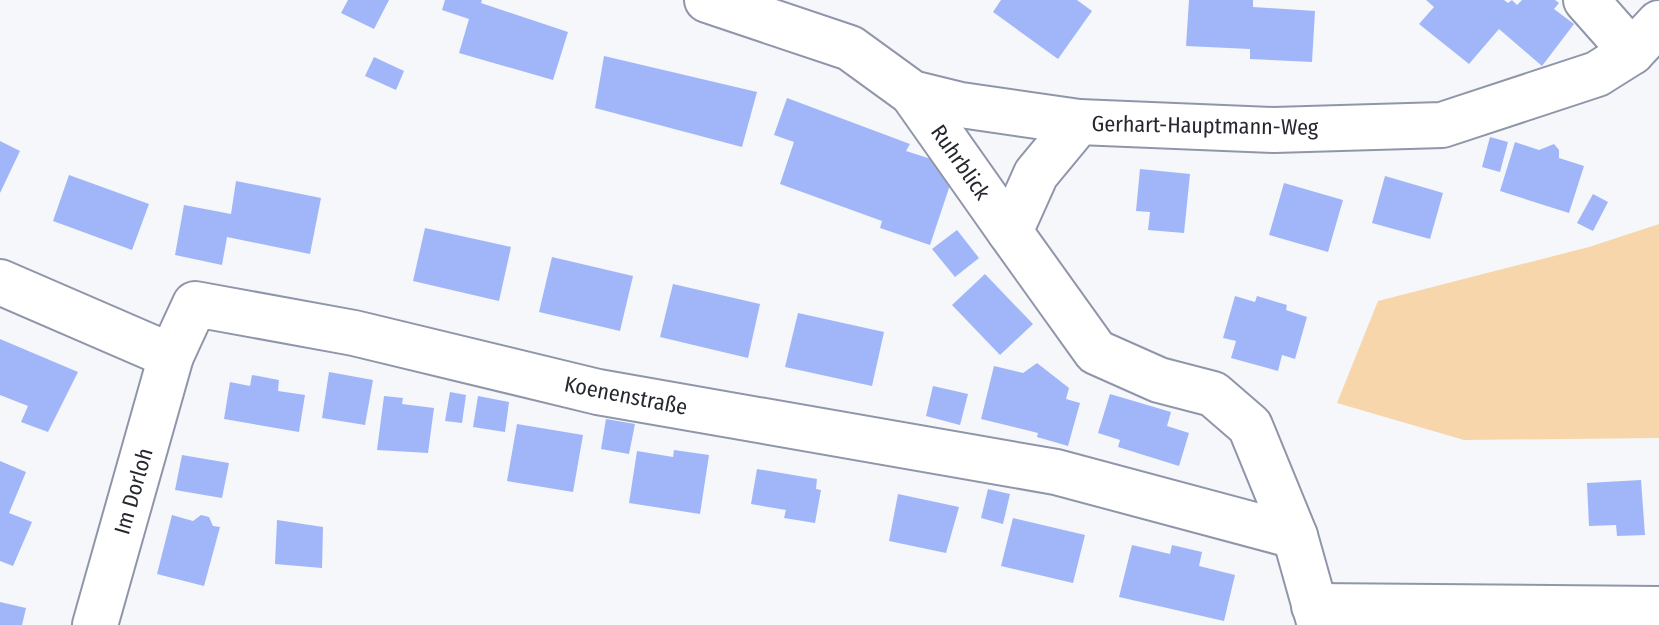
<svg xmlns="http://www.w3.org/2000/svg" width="1659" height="625" font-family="'Fira Sans Condensed',sans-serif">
  <rect width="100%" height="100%" fill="#f5f7fb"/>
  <polygon fill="#f8d6ab" points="1659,224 1659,438 1464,440 1337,403 1378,301 1589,247"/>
  <g fill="#a1b6f8">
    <polygon points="348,0 389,0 374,29 341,13"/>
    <polygon points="445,0 482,0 481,3 568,32 553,80 459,53 469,19 442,10"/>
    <polygon points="1001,0 1077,0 1092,11 1058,59 993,12"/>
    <polygon points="1189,0 1253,0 1253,7 1315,11 1312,62 1250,59 1250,49 1186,46"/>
    <polygon points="1426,0 1504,0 1508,3 1512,0 1517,5 1522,0 1555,0 1559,3 1554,9 1574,24 1542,66 1499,29 1469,64 1419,24 1434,7"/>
    <polygon points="604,56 757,92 742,147 595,108"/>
    <polygon points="374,57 404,71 396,90 365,76"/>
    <polygon points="787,98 910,144 906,151 956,167 930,245 880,228 882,221 780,184 794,142 774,135"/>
    <polygon points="1490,137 1508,142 1500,172 1482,167"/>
    <polygon points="0,141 20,151 0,193"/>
    <polygon points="1515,142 1539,150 1554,144 1559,150 1559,158 1584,166 1569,213 1500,191"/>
    <polygon points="1140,169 1190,174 1184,233 1148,230 1150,212 1136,211"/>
    <polygon points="69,175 149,204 132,250 53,221"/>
    <polygon points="1385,176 1443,193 1430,239 1372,223"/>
    <polygon points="236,181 321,198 310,254 227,237 222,265 175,255 184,205 231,214"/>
    <polygon points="1284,183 1343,200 1328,252 1269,235"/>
    <polygon points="1593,194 1608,202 1593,231 1577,223"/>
    <polygon points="425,228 511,247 499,301 413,281"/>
    <polygon points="957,230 979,258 955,277 932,249"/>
    <polygon points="552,257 633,276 620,331 539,312"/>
    <polygon points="985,274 1033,324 1000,355 952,305"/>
    <polygon points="673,284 760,304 748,358 660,337"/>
    <polygon points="1235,296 1255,302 1257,296 1287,305 1286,310 1307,317 1295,359 1282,355 1278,371 1231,358 1236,341 1223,338"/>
    <polygon points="798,313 884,332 872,386 785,367"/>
    <polygon points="0,339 78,372 48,432 21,422 28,406 0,395"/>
    <polygon points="1037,363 1069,388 1066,399 1080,403 1068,446 1037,437 1038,433 981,419 994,366 1023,373"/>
    <polygon points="329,372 373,380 365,425 322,418"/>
    <polygon points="252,375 279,380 278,391 305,395 299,432 224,419 230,382 250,386"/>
    <polygon points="933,386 968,394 960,425 926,416"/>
    <polygon points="450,392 466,395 462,423 445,421"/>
    <polygon points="1110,394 1171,412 1167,426 1189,433 1179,466 1118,447 1120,440 1098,433"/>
    <polygon points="384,396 403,398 402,404 434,408 428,453 377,450"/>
    <polygon points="478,396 509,402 505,432 473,427"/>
    <polygon points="606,419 635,424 629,454 601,449"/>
    <polygon points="517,424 583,435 573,492 507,481"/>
    <polygon points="674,450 709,455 700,514 629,503 637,451 673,457"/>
    <polygon points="182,455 229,463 222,498 175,490"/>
    <polygon points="0,461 26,472 9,513 32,522 13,566 0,561"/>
    <polygon points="757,469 817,479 816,489 821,490 815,523 784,518 786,510 751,504"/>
    <polygon points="1641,480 1645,535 1617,536 1616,525 1589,526 1587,483"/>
    <polygon points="988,489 1010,494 1003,524 981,518"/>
    <polygon points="898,494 959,507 946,553 889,541"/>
    <polygon points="172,515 193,521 201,515 209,517 213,526 220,527 204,586 157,574"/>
    <polygon points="1013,518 1085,535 1073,583 1001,566"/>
    <polygon points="277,520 323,527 322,568 275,564"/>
    <polygon points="1132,545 1170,554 1172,545 1202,552 1199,566 1235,575 1224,621 1119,597"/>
    <polygon points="0,602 26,608 22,625 0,625"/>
  </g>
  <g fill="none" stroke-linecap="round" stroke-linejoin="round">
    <g stroke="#8f96a9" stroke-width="48">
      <g id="street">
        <polyline points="707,0 850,48 912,93 961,105 1079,122"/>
        <polyline points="1586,0 1632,52"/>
        <polyline points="912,93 1010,232"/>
        <polyline points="0,282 171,356 195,304 354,333 598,392 1056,472 1295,536"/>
        <polyline points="1314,606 1659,609"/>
        <polyline points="95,625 171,356"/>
        <polyline points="1320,625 1295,536 1250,426 1213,394 1159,380 1096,352 1010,232 1036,174 1079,122 1274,130 1442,125 1597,74 1632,52 1659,23"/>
      </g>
    </g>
    <use href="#street" stroke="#fff" stroke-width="44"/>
  </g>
  <g text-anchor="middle" stroke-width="7" stroke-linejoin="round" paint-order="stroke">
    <g font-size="22" fill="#25282f" stroke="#fff">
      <text transform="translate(1205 125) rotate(1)" y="8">Gerhart-Hauptmann-Weg</text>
      <text transform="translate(961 162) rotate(55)" y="8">Ruhrblick</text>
      <text transform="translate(626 395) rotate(11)" y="8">Koenenstraße</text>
      <text transform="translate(133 491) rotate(-74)" y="8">Im Dorloh</text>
    </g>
  </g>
</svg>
